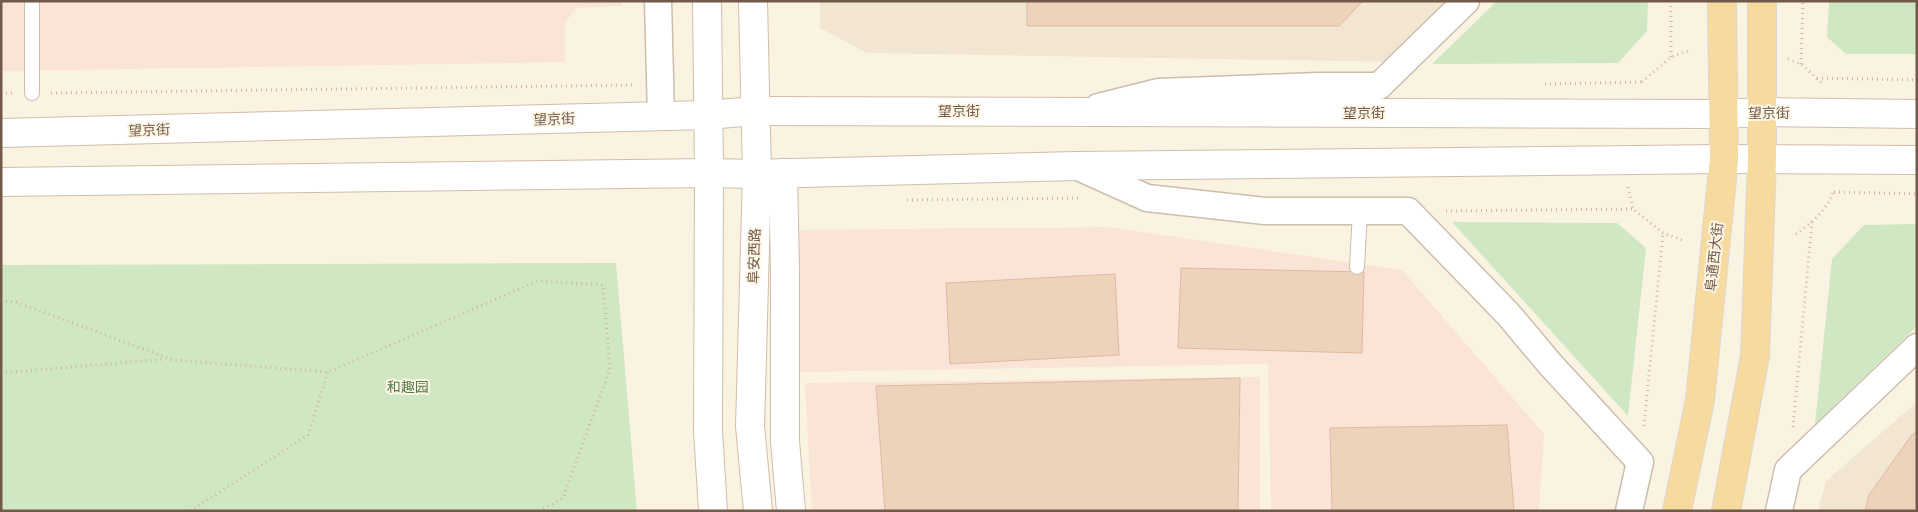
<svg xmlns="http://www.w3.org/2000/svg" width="1918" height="512" font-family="Mulish,'Noto Sans SC',sans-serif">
  <rect width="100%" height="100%" fill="#fbf3e2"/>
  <g fill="#f2e5d1">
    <polygon points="820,1 1453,1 1397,62 867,53 820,28"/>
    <polygon points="1917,402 1917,511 1818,511 1826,481"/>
  </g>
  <g fill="#fae3d7">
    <polygon points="1,1 622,1 622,6 576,8 565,23 565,62 1,71"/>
    <polygon points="1107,227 1402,270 1544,434 1539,511 1271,511 1268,364 800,372 796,230"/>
    <polygon points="1260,377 1260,511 812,511 805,383"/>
  </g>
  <g fill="#cfe7c2">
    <polygon points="1497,1 1648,1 1647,31 1618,63 1432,64"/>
    <polygon points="1829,1 1917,1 1917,54 1846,54 1827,37"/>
    <polygon points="1452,222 1617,223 1646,248 1628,416"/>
    <polygon points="1917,224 1917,326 1815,424 1832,259 1864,225"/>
    <polygon points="616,263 637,511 1,511 1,265"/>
  </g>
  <g fill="#eed3bc" stroke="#e0ba9d">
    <polygon points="1027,1 1363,1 1339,26 1027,26"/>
    <polygon points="1181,268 1364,272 1362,353 1178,348"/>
    <polygon points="1115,274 1119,355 950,364 946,283"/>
    <polygon points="1240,378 1238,511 885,511 876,386"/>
    <polygon points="1507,425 1514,511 1332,511 1330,428"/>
    <polygon points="1917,431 1917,508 1915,511 1865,511 1869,495 1911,436"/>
  </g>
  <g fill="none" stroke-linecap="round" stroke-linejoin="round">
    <g stroke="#cdbdad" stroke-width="16">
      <g id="lane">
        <polyline points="32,1 32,93"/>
        <polyline points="1357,267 1360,211"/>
      </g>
    </g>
    <g stroke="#cdbdad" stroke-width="29">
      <g id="street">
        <polyline points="658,1 661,116"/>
        <polyline points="1098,107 1158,92 1319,86 1379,86 1466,1"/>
        <polyline points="1076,166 1147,198 1265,211 1408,211 1508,314 1550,364 1640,462 1629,511"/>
        <polyline points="1779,511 1788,470 1917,347"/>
      </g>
    </g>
    <g stroke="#d0bdaa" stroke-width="30">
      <g id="secondary">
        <polyline points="707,1 709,173 708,431 713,511"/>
        <polyline points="753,1 757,174 750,426 758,511"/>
        <polyline points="1,133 708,115 754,111 1724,114 1762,112 1917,114"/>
        <polyline points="783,173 785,272 785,441 791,511"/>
        <polyline points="1,182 709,173 757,174 1076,166 1724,159 1917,160"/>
      </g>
    </g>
    <g stroke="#ddd7d4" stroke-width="30">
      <g id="primary">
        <polyline points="1677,511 1700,400 1724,159 1722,1"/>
        <polyline points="1726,511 1755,356 1762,159 1762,1"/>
      </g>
    </g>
    <g stroke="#d3b69f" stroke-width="3" stroke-dasharray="1 4" stroke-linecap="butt">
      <polyline points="1671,1 1671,57"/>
      <polyline points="1788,59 1801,64 1823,84"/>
      <polyline points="1801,64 1803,1"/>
      <polyline points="1817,78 1917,80"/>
      <polyline points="1642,82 1671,57 1691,50"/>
      <polyline points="1545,84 1642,82"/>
      <polyline points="51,93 635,85"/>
      <polyline points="1,94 12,93"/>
      <polyline points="1628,187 1633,209 1663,233 1685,241"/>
      <polyline points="1834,192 1917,194"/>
      <polyline points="907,200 1081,198"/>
      <polyline points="1446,211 1633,209"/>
      <path d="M1796,234C1812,223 1828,209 1834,190"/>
      <polyline points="1,301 16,302 173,360 328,372 538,281 603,285 610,369 563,498 539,511"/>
      <polyline points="1,373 165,359"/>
      <polyline points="1644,426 1663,233"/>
      <polyline points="1793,427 1812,222"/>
      <polyline points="190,511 308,435 328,372"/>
    </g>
    <use href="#lane" stroke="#fff" stroke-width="14"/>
    <use href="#street" stroke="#fff" stroke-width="26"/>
    <use href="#secondary" stroke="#fff" stroke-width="28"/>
    <use href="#primary" stroke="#f6da9e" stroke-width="28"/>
  </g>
  <g text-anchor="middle" stroke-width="4" stroke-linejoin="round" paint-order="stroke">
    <g font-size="14" fill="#715a4a" stroke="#fef7e8">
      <text x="959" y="116">望京街</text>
      <text x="1364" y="118">望京街</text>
      <text transform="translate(1769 113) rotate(-1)" y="5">望京街</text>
      <text transform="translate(554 119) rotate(-2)" y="5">望京街</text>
      <text transform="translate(149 130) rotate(-2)" y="5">望京街</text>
      <text transform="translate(754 256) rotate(-88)" y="5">阜安西路</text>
      <text transform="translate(1714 257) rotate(-84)" y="5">阜通西大街</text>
    </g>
    <g font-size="14" fill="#537b46" stroke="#fef7e8">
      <text x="408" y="392">和趣园</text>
    </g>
  </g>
  <rect width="1918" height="512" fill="none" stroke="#715a4a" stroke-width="5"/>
</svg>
